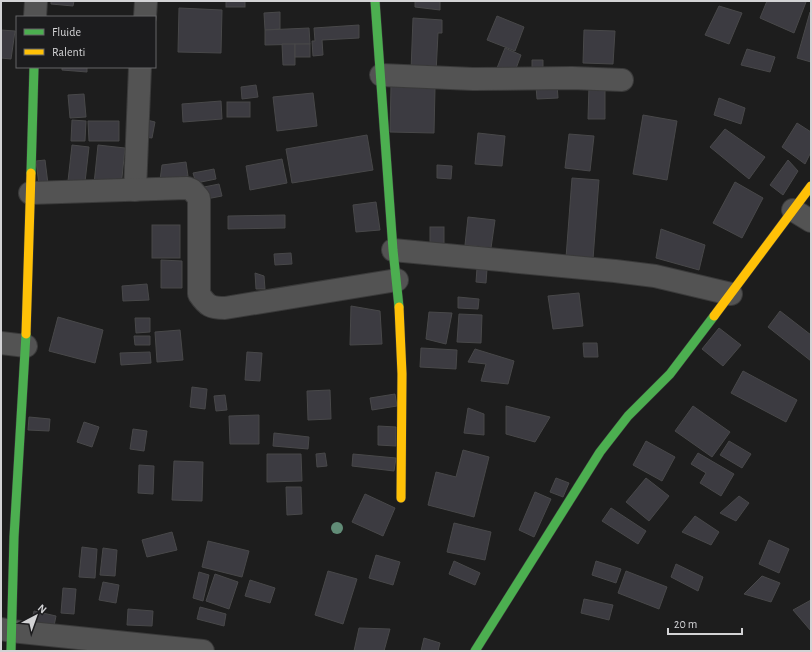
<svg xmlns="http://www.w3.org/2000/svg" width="812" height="652" font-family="'Alegreya Sans',sans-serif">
  <rect width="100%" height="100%" fill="#1d1d1d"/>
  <g fill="#3c3b41" stroke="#484849">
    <polygon points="51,1 74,1 73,6 51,4"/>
    <rect x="226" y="1" width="19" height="6"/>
    <polygon points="415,1 440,1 440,10 415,7"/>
    <polygon points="767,1 802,1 806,2 794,33 760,18"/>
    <polygon points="719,6 742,13 729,44 705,35"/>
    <polygon points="179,8 222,10 221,53 178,52"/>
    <polygon points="280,12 280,29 265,30 264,13"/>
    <polygon points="810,12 811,13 811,62 797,58"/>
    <polygon points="497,16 524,27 515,51 487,40"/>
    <polygon points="413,18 442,20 442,33 438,33 436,73 411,71"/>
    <polygon points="359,25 359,38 322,40 323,55 313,56 312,41 315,41 314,28"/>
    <polygon points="309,28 310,44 265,45 265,30"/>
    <polygon points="1,30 15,31 11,59 1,58"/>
    <polygon points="584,30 615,31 613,64 583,63"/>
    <polygon points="282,44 295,44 295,65 283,65"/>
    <rect x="295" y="44" width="15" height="13"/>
    <polygon points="505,48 521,55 514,74 497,68"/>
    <polygon points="747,49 775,57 770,72 741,65"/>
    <polygon points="532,60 543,60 543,75 532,74"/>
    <polygon points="62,67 87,67 87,72 62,70"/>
    <polygon points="557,84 558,98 537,99 536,86"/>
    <polygon points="256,85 258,97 242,99 241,87"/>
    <polygon points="391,86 435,88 434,133 390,132"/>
    <polygon points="589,86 605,86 605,119 588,119"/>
    <polygon points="313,93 317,126 277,131 273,97"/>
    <polygon points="84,94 86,117 70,118 68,95"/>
    <polygon points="719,98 745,108 741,124 714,115"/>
    <polygon points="221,101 222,119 183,122 182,104"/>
    <rect x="227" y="102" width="23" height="15"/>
    <polygon points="643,115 677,121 667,180 633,174"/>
    <polygon points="72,120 86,121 85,141 71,141"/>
    <polygon points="147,120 155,122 152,138 144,137"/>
    <polygon points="88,121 119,121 119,141 89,141"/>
    <polygon points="797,123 811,132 811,152 805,164 782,147"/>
    <polygon points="725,129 765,157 749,179 710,147"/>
    <polygon points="478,133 505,136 502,166 475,164"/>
    <polygon points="569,134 594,136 590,171 565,168"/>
    <polygon points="367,135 373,170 292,183 286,149"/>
    <polygon points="72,145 89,147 85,182 68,181"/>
    <polygon points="98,145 125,148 121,187 94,184"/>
    <polygon points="282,159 287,183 250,190 246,166"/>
    <polygon points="45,160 48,184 39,185 36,161"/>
    <polygon points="788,160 798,171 783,195 770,185"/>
    <polygon points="186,162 188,176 160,180 162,165"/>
    <polygon points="437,165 452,166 451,179 437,178"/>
    <polygon points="214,169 216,179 196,183 193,173"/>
    <polygon points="572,178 599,180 593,259 566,258"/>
    <polygon points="735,182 763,198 742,238 713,223"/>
    <polygon points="219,184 222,196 201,200 199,188"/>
    <polygon points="376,202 380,230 356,232 353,205"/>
    <polygon points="285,215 285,228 228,229 228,216"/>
    <polygon points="468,217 495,220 491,248 465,245"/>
    <rect x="152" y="225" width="28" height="33"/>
    <rect x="430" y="227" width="14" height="18"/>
    <polygon points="661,229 705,245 699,270 656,258"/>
    <polygon points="291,253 292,264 275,265 274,254"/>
    <polygon points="161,260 182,261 182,288 161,288"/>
    <polygon points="477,268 487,269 486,283 476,282"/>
    <polygon points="255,273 264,276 265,289 256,289"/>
    <polygon points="147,284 149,300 123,301 122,286"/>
    <polygon points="579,293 583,326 553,329 548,296"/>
    <polygon points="458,297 479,299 478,309 458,308"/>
    <polygon points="351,306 380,311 382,344 350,345"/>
    <polygon points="780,311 811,335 811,361 768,327"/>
    <polygon points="429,312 452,313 446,344 426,339"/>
    <polygon points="459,314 482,315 481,343 457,342"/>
    <polygon points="58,317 103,330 95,363 49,351"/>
    <polygon points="135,318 150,318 150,332 136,333"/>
    <polygon points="719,328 741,345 723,366 702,349"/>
    <polygon points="180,330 183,360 157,362 155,332"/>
    <polygon points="134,336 150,336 150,345 135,345"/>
    <polygon points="583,343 597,343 598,357 584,357"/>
    <polygon points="421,348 457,350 456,369 420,367"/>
    <polygon points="475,349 514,361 508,384 481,381 486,364 468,362"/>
    <polygon points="150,352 151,363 121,365 120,353"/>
    <polygon points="247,352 262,353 260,381 245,380"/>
    <polygon points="743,371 797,400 786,422 731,393"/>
    <polygon points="192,387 207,389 205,409 190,407"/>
    <polygon points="330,390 331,419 308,420 307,391"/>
    <polygon points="395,394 397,406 372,410 370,398"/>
    <polygon points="225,395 227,410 216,411 214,396"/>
    <polygon points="506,406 550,417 535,442 506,434"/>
    <polygon points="693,406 730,432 712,457 675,431"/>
    <polygon points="468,408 484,414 484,435 464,433"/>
    <polygon points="259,415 259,444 230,444 229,416"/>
    <polygon points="29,417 50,419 49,431 28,430"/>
    <polygon points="84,422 99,427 92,447 77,442"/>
    <polygon points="378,426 396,427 396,446 378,445"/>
    <polygon points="133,429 147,431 144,451 130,449"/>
    <polygon points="274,433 309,437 308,449 273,446"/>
    <polygon points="646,441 675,457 662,481 633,465"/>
    <polygon points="729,441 751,454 742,468 720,455"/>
    <polygon points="463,450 489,457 474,517 428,505 436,472 456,477"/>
    <polygon points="325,453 327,466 317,467 316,454"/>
    <polygon points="698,453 734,474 721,496 700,483 706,473 691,464"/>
    <polygon points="267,454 301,454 302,481 267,482"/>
    <polygon points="353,454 396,458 394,471 352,466"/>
    <polygon points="174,461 203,462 202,501 172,500"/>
    <polygon points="139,465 154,466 153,494 138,493"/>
    <polygon points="556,478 569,483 563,497 550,492"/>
    <polygon points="646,478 669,496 649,521 626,502"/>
    <polygon points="286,487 301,487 302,514 287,515"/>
    <polygon points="535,492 551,499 534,537 519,530"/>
    <polygon points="365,494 395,508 383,536 352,522"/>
    <polygon points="739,496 749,503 736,521 720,513"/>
    <polygon points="611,508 646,531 638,544 602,521"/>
    <polygon points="695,516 719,532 711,545 682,532"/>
    <polygon points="454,523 491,532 485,560 447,552"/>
    <polygon points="172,532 177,550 147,557 142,540"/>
    <polygon points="769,540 789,549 779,573 759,564"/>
    <polygon points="208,541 249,551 242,577 202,567"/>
    <polygon points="82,547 97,549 95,578 79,577"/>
    <polygon points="103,548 117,550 115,576 100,575"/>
    <polygon points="376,555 400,562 393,585 369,578"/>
    <polygon points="454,561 480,573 475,585 449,574"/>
    <polygon points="596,561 621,569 616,583 592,575"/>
    <polygon points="676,564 703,577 698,591 671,577"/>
    <polygon points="328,571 357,579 343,624 315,615"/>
    <polygon points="626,571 667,587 659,609 618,593"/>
    <polygon points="199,572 209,575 203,601 193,598"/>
    <polygon points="215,574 238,582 229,609 206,601"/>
    <polygon points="762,576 780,583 771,602 744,594"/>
    <polygon points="250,580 275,588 270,603 245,596"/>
    <polygon points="103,582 119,585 116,603 99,600"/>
    <polygon points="63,588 76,589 74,614 61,613"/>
    <polygon points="584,599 613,605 609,620 581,613"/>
    <polygon points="811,600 811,631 793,610"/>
    <polygon points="200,607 226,614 224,626 197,619"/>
    <polygon points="128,609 153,611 152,626 127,625"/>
    <polygon points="34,611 56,616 53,631 31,625"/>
    <polygon points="359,628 390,629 384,651 354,651"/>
    <polygon points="424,638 440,643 438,651 421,651"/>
  </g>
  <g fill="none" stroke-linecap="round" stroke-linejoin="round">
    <g stroke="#3a3a3a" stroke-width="24">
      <g id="street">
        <polyline points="35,17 36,1"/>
        <polyline points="145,17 146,1"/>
        <polyline points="381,75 473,79 572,78 622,80"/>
        <polyline points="135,190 140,67"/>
        <path d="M30,193L187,188L192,190L199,198V294C207,306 211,308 225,308L397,280"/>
        <polyline points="793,210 811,221"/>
        <polyline points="393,250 615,271 655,276 731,294"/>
        <polyline points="1,343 26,346"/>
        <polyline points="1,629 11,631 203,651"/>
      </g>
    </g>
    <g stroke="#3a3a3a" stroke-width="10">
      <g id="fast">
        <polyline points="375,1 393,250 399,307"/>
        <polyline points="31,173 34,67"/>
        <polyline points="11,651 14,537 26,334"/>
        <polyline points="475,651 600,452 628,416 670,374 714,316"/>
      </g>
    </g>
    <g stroke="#3a3a3a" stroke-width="10">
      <g id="slow">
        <polyline points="399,307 402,374 401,498"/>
        <polyline points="714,316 811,186"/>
        <polyline points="26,334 31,173"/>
      </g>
    </g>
    <use href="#street" stroke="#535353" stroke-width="22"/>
    <use href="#fast" stroke="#4caf50" stroke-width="9"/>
    <use href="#slow" stroke="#ffc107" stroke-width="9"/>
  </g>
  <circle fill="#618c77" cx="337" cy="528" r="6"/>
  <rect width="812" height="652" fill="none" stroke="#d3d3d5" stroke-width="4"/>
  <rect x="16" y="16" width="140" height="52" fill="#1c1c1e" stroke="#656567"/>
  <rect x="24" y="29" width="20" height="6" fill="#4caf50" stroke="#656567"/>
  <text x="52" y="36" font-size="12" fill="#d3d3d5">Fluide</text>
  <rect x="24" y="49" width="20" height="6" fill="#ffc107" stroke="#656567"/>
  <text x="52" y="56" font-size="12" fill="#d3d3d5">Ralenti</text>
  <g transform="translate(36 616) rotate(41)" stroke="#1c1c1e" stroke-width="3" paint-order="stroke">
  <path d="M0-3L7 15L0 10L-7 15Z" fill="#d3d3d5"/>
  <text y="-6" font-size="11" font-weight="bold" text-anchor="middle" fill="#d3d3d5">N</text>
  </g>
  <path d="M668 628v6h74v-6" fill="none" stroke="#d3d3d5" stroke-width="2"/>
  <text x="674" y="628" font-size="12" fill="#d3d3d5" stroke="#1c1c1e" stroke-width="3" paint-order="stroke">20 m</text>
</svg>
